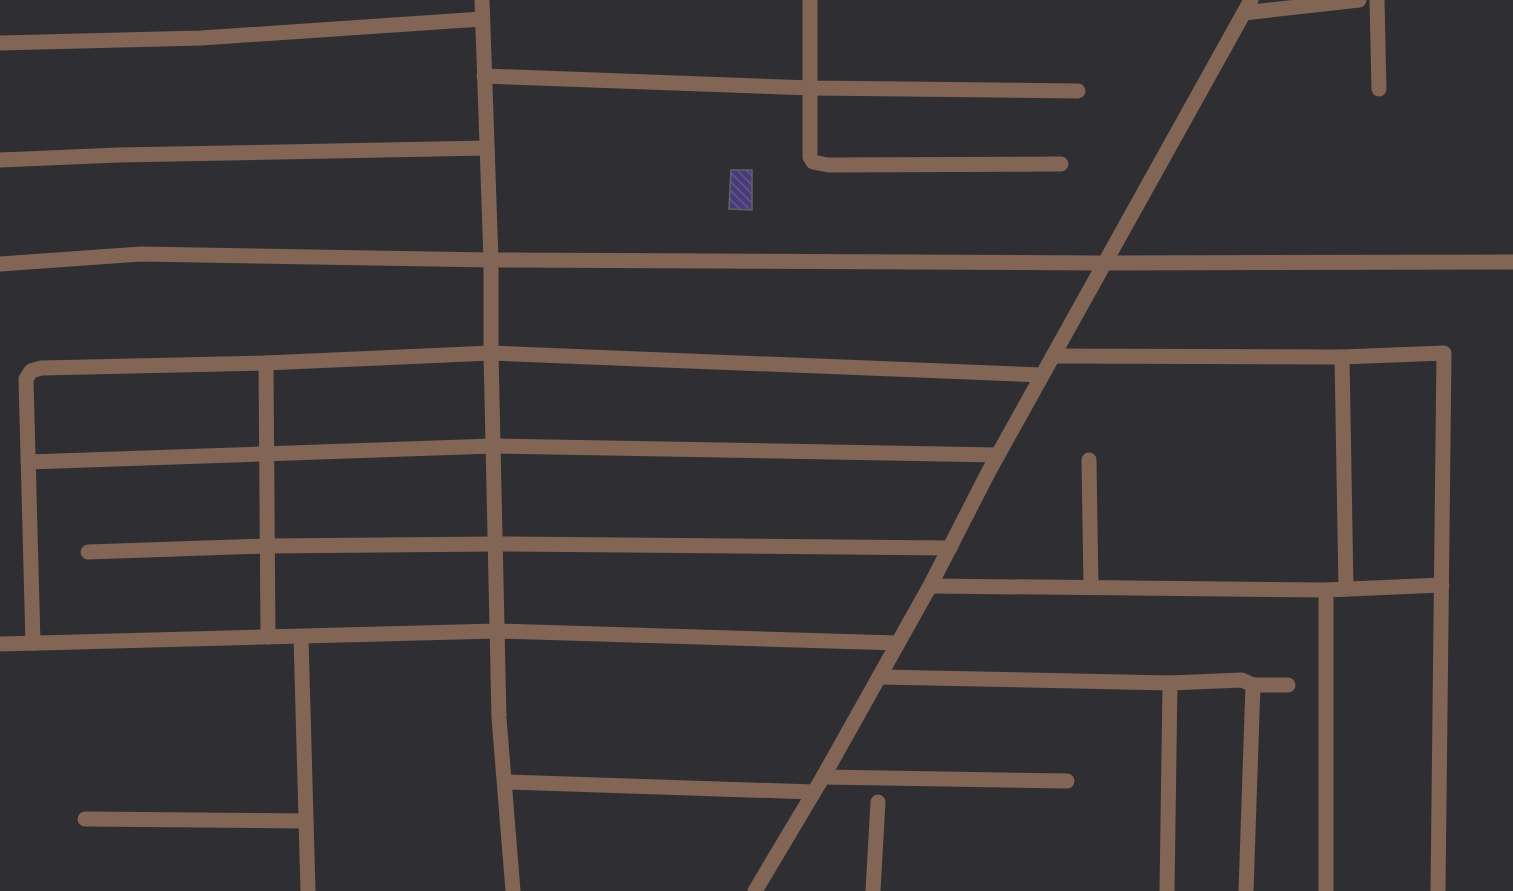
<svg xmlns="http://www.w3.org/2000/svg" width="1513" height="891" font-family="Lato,sans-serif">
  <defs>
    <pattern id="building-back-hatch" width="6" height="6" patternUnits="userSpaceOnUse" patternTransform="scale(1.5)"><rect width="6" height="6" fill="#483b79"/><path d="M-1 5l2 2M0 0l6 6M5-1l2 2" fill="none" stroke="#63588d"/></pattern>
  </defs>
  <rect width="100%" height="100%" fill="#2f2e33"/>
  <polygon fill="url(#building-back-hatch)" stroke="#626267" stroke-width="1.5" points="731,170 752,170 752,210 729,209"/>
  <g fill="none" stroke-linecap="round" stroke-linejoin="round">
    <g stroke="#836555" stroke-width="15">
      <polyline points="482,0 491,260 491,353 499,718 513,891"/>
      <polyline points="810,0 810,157 813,162 828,165 1061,164"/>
      <polyline points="1377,0 1379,89"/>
      <polyline points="1244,13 1359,0"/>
      <polyline points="0,43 201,38 482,19"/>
      <polyline points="484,76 812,88 1078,91"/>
      <polyline points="0,160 118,155 487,148"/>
      <polyline points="0,264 141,254 491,260 1105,263 1513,262"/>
      <polyline points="1053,356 1342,357 1444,353 1438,891"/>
      <polyline points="1342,357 1346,589"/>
      <polyline points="266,363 268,637"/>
      <polyline points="1089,460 1091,587"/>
      <polyline points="28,462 493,446 998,455"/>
      <polyline points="88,552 267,546 496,544 950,548"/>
      <polyline points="930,586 1326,590 1442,585"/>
      <polyline points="1326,590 1326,891"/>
      <polyline points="301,637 308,891"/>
      <polyline points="33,643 26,379 31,371 41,368 266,363 491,353 1042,375"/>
      <polyline points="0,644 497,631 898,643"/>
      <polyline points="879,677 1170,683 1242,680 1253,685 1246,891"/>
      <polyline points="1253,685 1288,685"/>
      <polyline points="823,777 1067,781"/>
      <polyline points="505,782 814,792"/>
      <polyline points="85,819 306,821"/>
      <polyline points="755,891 823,777 930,586 989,471 1251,0"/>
      <polyline points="873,891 878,802"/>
      <polyline points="1167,891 1170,683"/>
    </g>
  </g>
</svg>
